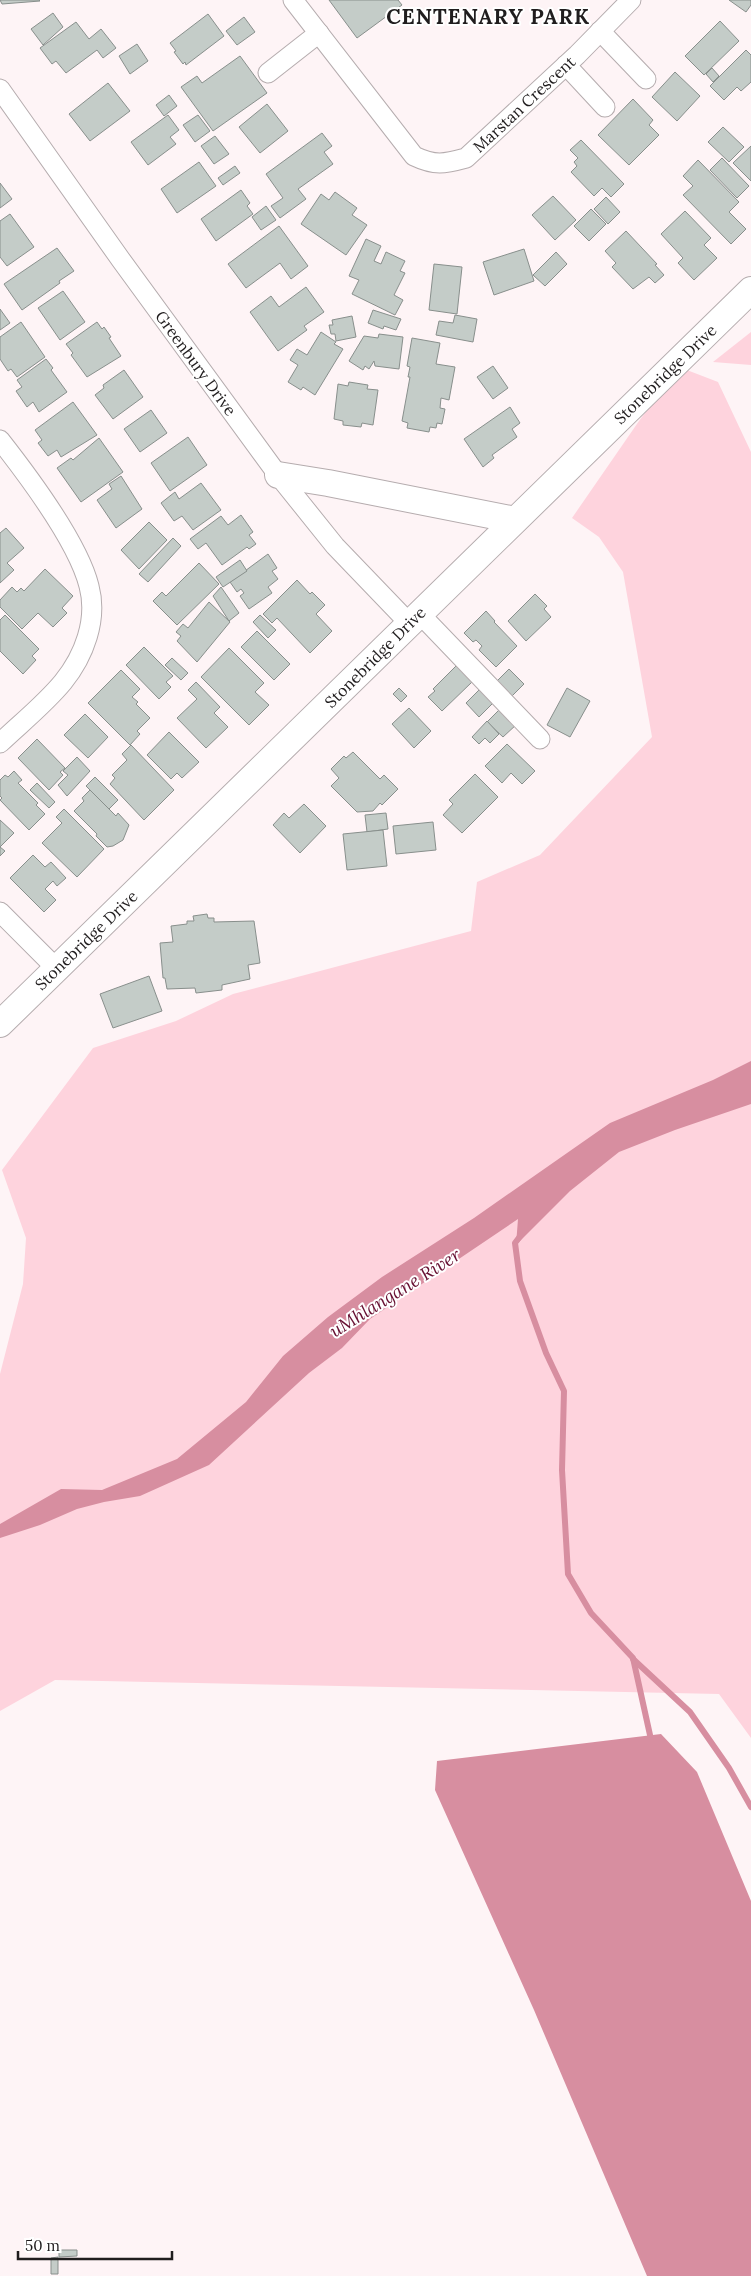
<svg xmlns="http://www.w3.org/2000/svg" width="751" height="2276" font-family="Lora,serif">
  <rect width="100%" height="100%" fill="#fef4f6"/>
  <g fill="#fed3dd">
    <polygon points="751,332 751,365 713,362"/>
    <polygon points="679,367 718,382 751,452 751,1738 719,1694 55,1680 0,1711 0,1374 23,1284 26,1238 2,1170 93,1048 176,1021 233,994 471,931 477,882 540,855 652,737 623,572 599,537 572,518 639,421"/>
  </g>
  <g fill="#d78ea0">
    <polygon points="751,1061 751,1104 675,1130 619,1152 570,1191 516,1245 518,1219 370,1319 342,1348 309,1373 209,1465 140,1496 104,1502 77,1509 40,1525 0,1538 0,1524 61,1489 102,1490 177,1459 246,1402 283,1356 328,1317 382,1277 474,1218 610,1123 713,1080"/>
    <polygon points="661,1734 697,1772 751,1901 751,2276 647,2276 534,2010 435,1790 437,1761"/>
  </g>
  <g fill="none" stroke-linecap="round" stroke-linejoin="round">
    <g stroke="#d78ea0" stroke-width="6">
      <polyline points="521,1235 515,1243 520,1281 546,1353 564,1391 562,1470 568,1574 591,1613 633,1658 650,1735"/>
      <polyline points="633,1659 690,1712 729,1768 751,1807"/>
    </g>
  </g>
  <g fill="#c4ccc8" stroke="#888f8c">
    <polygon points="0,0 39,0 40,1 2,4"/>
    <polygon points="329,0 398,0 402,5 357,38"/>
    <polygon points="729,0 751,0 751,5 746,12"/>
    <polygon points="53,13 63,27 43,45 31,29"/>
    <polygon points="208,14 224,36 186,65 185,62 183,64 174,52 176,51 170,43"/>
    <polygon points="244,17 255,32 237,45 226,31"/>
    <polygon points="720,21 739,41 704,75 685,56"/>
    <polygon points="76,22 89,39 101,29 116,48 103,58 97,50 66,73 56,61 52,64 40,48"/>
    <polygon points="137,44 148,61 130,74 119,56"/>
    <polygon points="746,50 751,55 751,82 741,91 737,87 724,100 710,86"/>
    <polygon points="240,56 267,93 213,131 181,87 197,76 202,83"/>
    <polygon points="712,68 719,76 713,82 706,74"/>
    <polygon points="675,72 700,96 677,121 652,97"/>
    <polygon points="108,83 130,111 90,141 69,114"/>
    <polygon points="169,95 177,106 164,116 156,105"/>
    <polygon points="633,99 653,120 649,125 659,135 629,165 598,135"/>
    <polygon points="267,104 288,131 260,153 239,127"/>
    <polygon points="168,115 179,130 170,137 176,144 148,165 131,142"/>
    <polygon points="198,115 210,131 195,142 183,125"/>
    <polygon points="723,127 744,147 729,162 708,142"/>
    <polygon points="322,133 332,146 324,152 333,164 298,189 306,199 280,218 271,206 283,198 266,174"/>
    <polygon points="215,136 229,154 214,164 201,146"/>
    <polygon points="581,140 624,184 611,197 602,188 594,196 571,172 577,166 574,162 578,158 570,150"/>
    <polygon points="751,146 751,181 733,163"/>
    <polygon points="722,158 749,186 737,198 710,170"/>
    <polygon points="698,160 739,202 729,212 746,229 731,244 683,195 693,186 683,176"/>
    <polygon points="199,162 216,186 177,213 161,189"/>
    <polygon points="235,166 240,173 223,185 218,178"/>
    <polygon points="0,183 12,199 0,208"/>
    <polygon points="241,190 250,203 247,206 253,214 216,241 201,219"/>
    <polygon points="335,192 357,208 352,215 367,225 346,255 301,224 321,194 329,200"/>
    <polygon points="553,196 576,220 555,240 532,215"/>
    <polygon points="606,197 620,212 608,224 594,209"/>
    <polygon points="266,206 276,220 261,230 252,217"/>
    <polygon points="591,209 606,224 589,241 574,226"/>
    <polygon points="685,211 711,238 704,245 717,258 694,280 678,263 683,258 661,234"/>
    <polygon points="10,214 34,247 7,266 0,257 0,221"/>
    <polygon points="279,226 308,266 291,279 280,263 246,288 228,264"/>
    <polygon points="626,231 657,264 655,265 664,275 655,283 649,277 633,289 612,267 616,263 605,251"/>
    <polygon points="366,239 381,246 374,261 381,264 386,252 405,261 400,271 405,273 394,295 403,300 395,315 352,294 359,280 349,276"/>
    <polygon points="57,248 74,271 59,281 60,283 22,310 4,284"/>
    <polygon points="524,249 534,281 494,295 483,262"/>
    <polygon points="556,252 567,264 545,286 533,275"/>
    <polygon points="434,264 462,267 457,314 429,310"/>
    <polygon points="306,287 324,312 304,326 307,330 278,351 250,312 271,296 279,307"/>
    <polygon points="63,291 85,322 60,340 38,308"/>
    <polygon points="0,309 10,323 0,330"/>
    <polygon points="373,310 401,319 396,330 384,326 383,329 368,323"/>
    <polygon points="455,315 477,319 473,342 436,335 439,321 453,323"/>
    <polygon points="352,316 356,337 336,341 335,334 331,334 329,325 333,325 332,320"/>
    <polygon points="21,322 45,357 17,377 11,369 8,371 0,359 0,337"/>
    <polygon points="97,322 102,329 104,327 111,337 109,338 121,356 87,377 71,355 73,353 66,344"/>
    <polygon points="321,332 336,342 334,344 343,349 315,395 303,387 301,390 288,382 298,365 290,360 297,349 307,355"/>
    <polygon points="379,334 403,337 399,369 375,366 374,361 369,369 365,366 363,370 349,361 364,336 378,338"/>
    <polygon points="412,338 440,343 436,364 455,367 449,400 441,398 440,408 445,409 442,424 437,423 436,428 430,427 429,432 407,428 408,423 402,421 410,377 408,377 410,367 407,366"/>
    <polygon points="46,359 53,368 51,370 67,392 39,412 33,402 27,407 16,391 22,387 17,380"/>
    <polygon points="493,366 508,388 493,399 477,377"/>
    <polygon points="124,370 143,397 113,419 95,395 104,388 103,385"/>
    <polygon points="349,382 368,385 367,389 378,390 373,425 362,423 361,427 343,425 343,421 334,419 338,384 348,386"/>
    <polygon points="73,402 97,435 61,457 57,450 48,456 38,443 42,440 35,430"/>
    <polygon points="510,407 520,423 512,429 517,437 492,455 494,458 483,467 464,439"/>
    <polygon points="151,410 167,433 140,452 124,429"/>
    <polygon points="188,437 207,465 170,491 151,463"/>
    <polygon points="99,438 123,472 81,502 57,468 71,458 73,460"/>
    <polygon points="121,476 142,509 116,528 97,500 112,489 109,484"/>
    <polygon points="201,483 221,510 193,530 182,516 174,521 161,503 175,492 179,499"/>
    <polygon points="241,515 253,532 249,535 256,544 249,549 247,547 222,565 206,543 198,549 190,539 221,516 228,525"/>
    <polygon points="149,522 167,540 139,569 121,550"/>
    <polygon points="6,528 24,548 7,563 14,570 0,583 0,533"/>
    <polygon points="173,538 181,546 148,582 139,574"/>
    <polygon points="268,554 277,568 272,571 278,579 268,587 272,593 249,609 240,596 244,593 241,589 237,592 230,582"/>
    <polygon points="240,560 247,571 223,587 216,577"/>
    <polygon points="199,563 219,584 177,625 153,601 162,592 166,596"/>
    <polygon points="45,569 73,596 62,608 67,613 53,627 38,613 22,629 0,607 0,600 12,587 17,592 21,588 24,591"/>
    <polygon points="297,580 310,594 312,592 325,605 316,614 332,631 310,653 277,618 272,623 263,614"/>
    <polygon points="221,587 239,613 229,621 213,596"/>
    <polygon points="535,594 547,606 544,609 551,617 526,641 508,621"/>
    <polygon points="209,602 230,622 197,662 177,641 181,636 176,632 183,624 188,628"/>
    <polygon points="486,611 495,621 494,622 517,646 496,667 479,650 482,646 476,640 473,642 464,633"/>
    <polygon points="5,615 39,649 32,656 36,660 23,674 0,651 0,620"/>
    <polygon points="260,615 276,630 268,638 253,622"/>
    <polygon points="257,631 290,664 274,680 241,647"/>
    <polygon points="144,647 173,676 166,682 171,687 159,699 126,665"/>
    <polygon points="229,648 264,683 255,692 269,705 249,725 201,677"/>
    <polygon points="172,658 188,673 181,680 165,665"/>
    <polygon points="456,666 472,682 442,711 428,697 435,691 433,689"/>
    <polygon points="509,669 524,684 510,698 495,683"/>
    <polygon points="121,670 140,689 132,697 138,702 136,704 150,718 137,731 140,734 130,745 88,703"/>
    <polygon points="196,682 220,707 214,713 228,727 206,748 177,718 197,699 188,690"/>
    <polygon points="399,688 407,696 401,702 393,694"/>
    <polygon points="567,688 590,701 570,737 547,725"/>
    <polygon points="480,689 493,703 479,717 466,703"/>
    <polygon points="409,708 431,731 414,748 392,724"/>
    <polygon points="501,708 517,724 503,737 487,722"/>
    <polygon points="85,714 108,737 88,758 64,735"/>
    <polygon points="487,721 499,734 490,743 485,738 479,744 472,737"/>
    <polygon points="169,732 199,762 182,778 177,773 171,779 147,755"/>
    <polygon points="37,739 65,768 60,772 63,775 49,790 18,758"/>
    <polygon points="507,744 535,771 522,784 511,773 502,783 485,766"/>
    <polygon points="131,745 174,790 144,820 110,784 115,778 112,775 127,760 122,754"/>
    <polygon points="353,752 380,779 384,775 398,789 382,805 380,803 373,811 357,812 331,786 339,778 331,769 344,756 346,758"/>
    <polygon points="77,757 90,771 67,796 58,785 68,775 63,771"/>
    <polygon points="14,771 22,780 18,783 38,803 36,805 45,814 29,830 0,800 2,798 0,796 0,780 5,775 8,777"/>
    <polygon points="475,774 498,797 462,833 443,815 453,804 449,800"/>
    <polygon points="95,777 118,800 109,809 86,786"/>
    <polygon points="37,783 55,802 49,808 30,790"/>
    <polygon points="90,790 116,816 118,813 129,825 123,840 113,846 107,847 96,836 97,834 74,811 84,801 82,798"/>
    <polygon points="304,804 326,826 300,853 273,825 284,813 289,818"/>
    <polygon points="64,809 104,849 77,877 42,843 62,823 56,817"/>
    <polygon points="386,813 388,829 367,832 365,815"/>
    <polygon points="0,820 14,833 0,847 5,851 0,856"/>
    <polygon points="433,822 436,850 396,854 393,826"/>
    <polygon points="383,830 387,866 347,870 343,834"/>
    <polygon points="33,855 45,867 51,862 66,878 57,886 53,881 45,889 56,900 44,912 10,878"/>
    <polygon points="207,914 208,918 214,918 214,922 254,921 260,963 248,965 250,979 222,985 222,990 196,993 195,988 167,989 165,978 163,978 160,943 173,942 171,926 187,924 187,921 194,921 193,916"/>
    <polygon points="149,976 162,1011 113,1028 100,994"/>
    <polygon points="59,2250 77,2250 77,2256 59,2257"/>
    <polygon points="58,2257 58,2274 51,2274 51,2258"/>
  </g>
  <g fill="none" stroke-linecap="round" stroke-linejoin="round">
    <g stroke="#b5acae" stroke-width="21">
      <g id="street">
        <path d="M293,0L414,156C435,166 444,164 466,158L577,55L631,0"/>
        <polyline points="600,31 646,79"/>
        <polyline points="566,65 605,107"/>
        <polyline points="268,73 319,33"/>
        <polyline points="0,89 121,260 278,475 335,546 409,623"/>
        <path d="M0,440C29,477 78,542 89,586C98,620 84,656 63,682C45,704 21,723 0,743"/>
        <polyline points="419,613 540,739"/>
        <polyline points="0,912 56,968"/>
      </g>
    </g>
    <g stroke="#b5acae" stroke-width="28">
      <g id="secondary">
        <polyline points="278,475 328,483 515,520"/>
        <polyline points="0,1024 751,290"/>
      </g>
    </g>
    <use href="#street" stroke="#fff" stroke-width="19"/>
    <use href="#secondary" stroke="#fff" stroke-width="26"/>
  </g>
  <g text-anchor="middle" stroke-width="4" stroke-linejoin="round" paint-order="stroke">
    <g font-size="16" fill="#201d1e" stroke="#fff">
      <text transform="translate(524 104) rotate(-43)" y="6">Marstan Crescent</text>
      <text transform="translate(196 363) rotate(54)" y="6">Greenbury Drive</text>
      <text transform="translate(665 374) rotate(-44)" y="6">Stonebridge Drive</text>
      <text transform="translate(375 657) rotate(-45)" y="6">Stonebridge Drive</text>
      <text transform="translate(86 940) rotate(-44)" y="6">Stonebridge Drive</text>
    </g>
    <g font-size="18" font-style="italic" fill="#671032" stroke="#fff">
      <text transform="translate(395 1293) rotate(-32)" y="6">uMhlangane River</text>
    </g>
    <g font-size="21" font-weight="bold" letter-spacing="1" fill="#201d1e" stroke="#fff">
      <text x="488" y="24">CENTENARY PARK</text>
    </g>
  </g>
  <path d="M18 2251v8h154v-8" fill="none" stroke="#201d1e" stroke-width="2.5"/>
  <text x="25" y="2251" font-size="15" fill="#201d1e" stroke="#ffffff" stroke-width="4" paint-order="stroke">50 m</text>
</svg>
